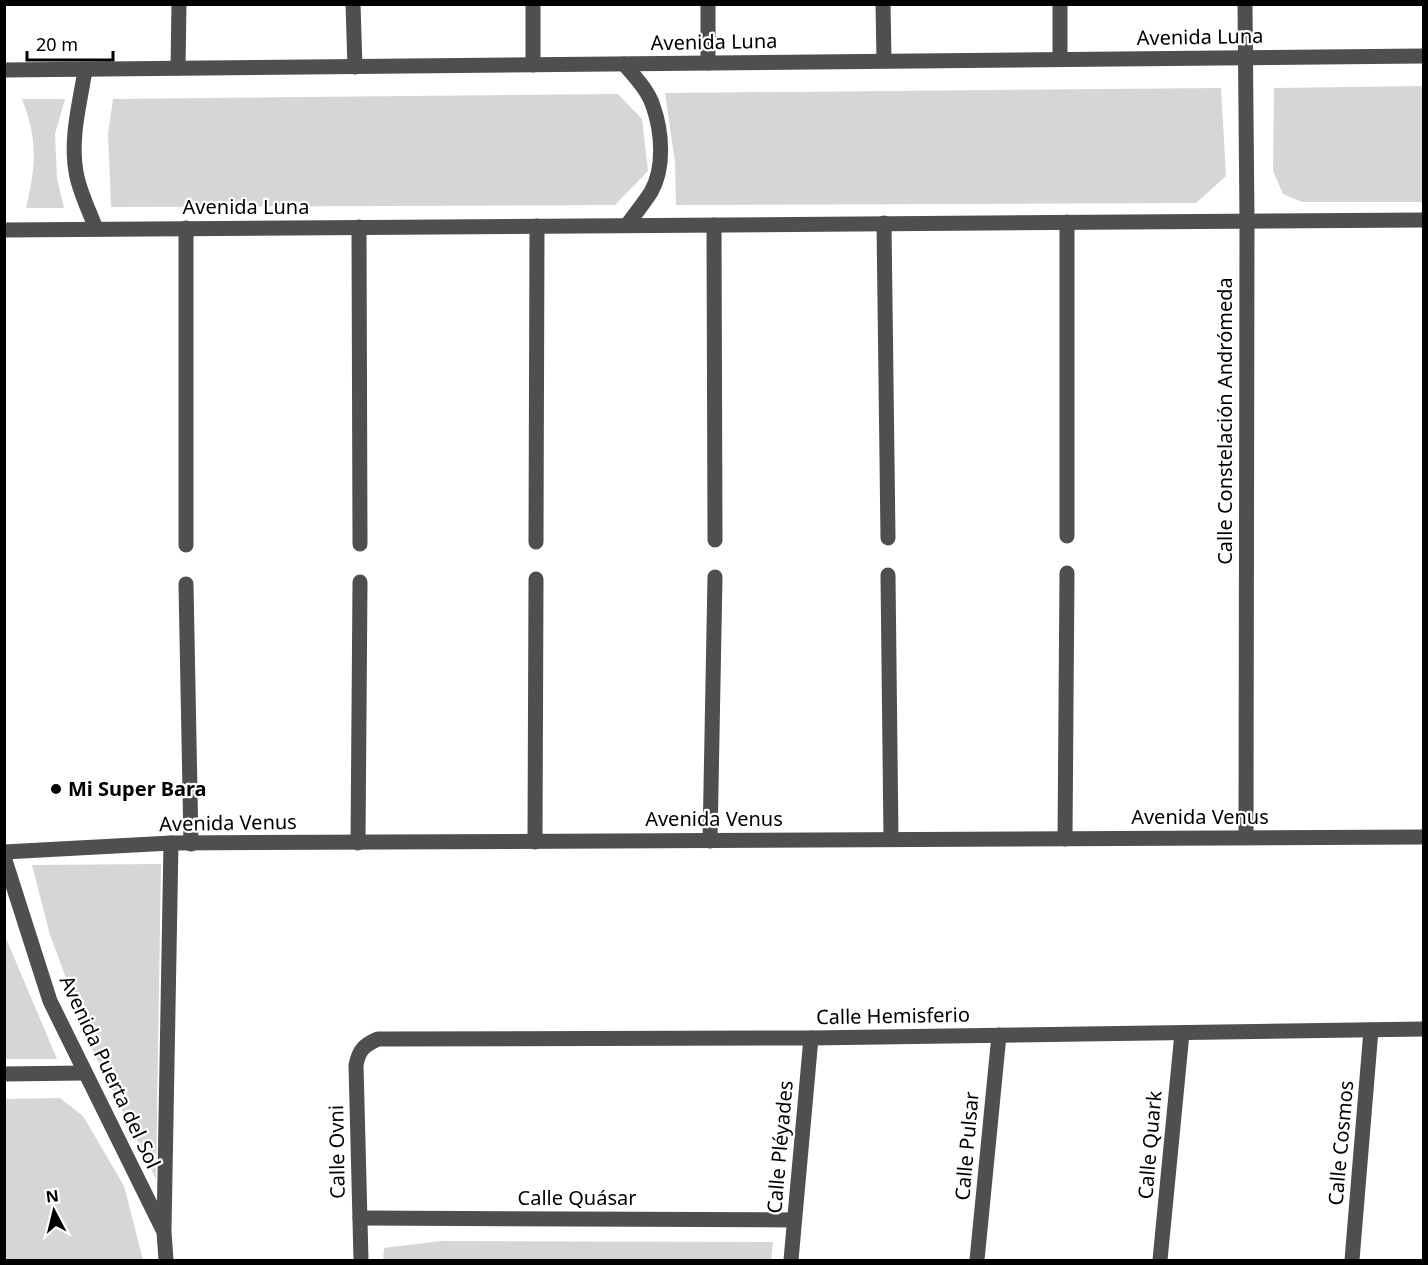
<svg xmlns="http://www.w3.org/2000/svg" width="1428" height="1265" font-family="'Noto Sans',sans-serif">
  <rect width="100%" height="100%" fill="#fff"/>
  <g fill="#d6d6d6">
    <polygon points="1423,86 1423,202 1302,202 1283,194 1273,171 1274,88"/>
    <polygon points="1221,88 1226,176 1196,203 676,205 675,162 665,93"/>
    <polygon points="618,94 642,119 648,171 615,205 111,207 108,134 113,99"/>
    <path d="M22,99H65L55,134L57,178L64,208H26C36,167 38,139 22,99Z"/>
    <polygon points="161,864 156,1179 93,1051 50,935 32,865"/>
    <polygon points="4,936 5,936 57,1059 5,1059"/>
    <polygon points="60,1098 83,1116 124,1186 143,1260 5,1260 5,1099"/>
    <polygon points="441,1241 773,1242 771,1260 383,1260 384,1248"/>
  </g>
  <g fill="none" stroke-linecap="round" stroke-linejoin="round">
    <g stroke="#4f4f4f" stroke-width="15">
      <polyline points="353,4 355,67"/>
      <polyline points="533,4 533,65"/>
      <polyline points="708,4 708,63"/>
      <polyline points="883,4 884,61"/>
      <polyline points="1060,4 1060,59"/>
      <polyline points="1245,4 1247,221 1246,837"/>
      <path d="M624,64C634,76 648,90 653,106C662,131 665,168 651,192C644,203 635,214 627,225"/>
      <polyline points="178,68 179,4"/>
      <polyline points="4,70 1424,56"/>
      <path d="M85,70C80,103 70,137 76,172C79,191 89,210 96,229"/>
      <polyline points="884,223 888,538"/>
      <polyline points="714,225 715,540"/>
      <polyline points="359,227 360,544"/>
      <polyline points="186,228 186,545"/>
      <polyline points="4,230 1424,220"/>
      <polyline points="1067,536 1067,222"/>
      <polyline points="536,542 537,226"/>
      <polyline points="888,575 891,839"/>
      <polyline points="186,584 191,844"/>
      <polyline points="1065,839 1067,573"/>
      <polyline points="710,841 715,577"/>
      <polyline points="535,842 536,579"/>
      <polyline points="358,843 360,582"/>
      <polyline points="4,852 171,843 1424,837"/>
      <polyline points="4,857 50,1001 164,1232 166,1260"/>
      <polyline points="4,1074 84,1073"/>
      <polyline points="360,1218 794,1220"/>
      <polyline points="164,1229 171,843"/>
      <path d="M361,1260L356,1065C359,1050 364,1045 378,1039L811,1038L1424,1029"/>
      <polyline points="791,1260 811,1038"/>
      <polyline points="977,1260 999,1035"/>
      <polyline points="1160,1260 1182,1033"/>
      <polyline points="1352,1260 1371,1030"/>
    </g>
  </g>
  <circle fill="#000" stroke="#fff" stroke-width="2" cx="56" cy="789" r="6"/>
  <g text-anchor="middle" stroke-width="4.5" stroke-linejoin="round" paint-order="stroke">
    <g font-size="20" fill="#000" stroke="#fff">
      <text transform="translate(1200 37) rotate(-1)" y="7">Avenida Luna</text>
      <text transform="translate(714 42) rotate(-1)" y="7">Avenida Luna</text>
      <text x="246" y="214">Avenida Luna</text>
      <text transform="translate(1225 421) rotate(-90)" y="7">Calle Constelación Andrómeda</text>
      <text x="1200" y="824">Avenida Venus</text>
      <text x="714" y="826">Avenida Venus</text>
      <text transform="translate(228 823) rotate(-1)" y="7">Avenida Venus</text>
      <text transform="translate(893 1016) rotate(-1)" y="7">Calle Hemisferio</text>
      <text transform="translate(110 1072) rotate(65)" y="7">Avenida Puerta del Sol</text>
      <text transform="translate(1341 1143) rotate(-85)" y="7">Calle Cosmos</text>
      <text transform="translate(1150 1145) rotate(-85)" y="7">Calle Quark</text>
      <text transform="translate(967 1146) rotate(-85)" y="7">Calle Pulsar</text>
      <text transform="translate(780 1147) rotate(-85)" y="7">Calle Pléyades</text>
      <text transform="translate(337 1152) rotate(-91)" y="7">Calle Ovni</text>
      <text x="577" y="1205">Calle Quásar</text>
    </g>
    <g font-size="20" font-weight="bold" fill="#000" stroke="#fff" text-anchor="start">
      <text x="68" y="796">Mi Super Bara</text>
    </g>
  </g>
  <rect width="1428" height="1265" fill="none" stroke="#000000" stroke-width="12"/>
  <g transform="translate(54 1211) rotate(353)" stroke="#ffffff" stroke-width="4.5" paint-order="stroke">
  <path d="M0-4.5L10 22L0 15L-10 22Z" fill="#000000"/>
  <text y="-9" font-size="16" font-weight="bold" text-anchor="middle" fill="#000000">N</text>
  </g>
  <path d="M27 51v9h86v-9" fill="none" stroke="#000000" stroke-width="3"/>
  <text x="36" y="51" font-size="18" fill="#000000" stroke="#ffffff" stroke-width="4.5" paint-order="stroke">20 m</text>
</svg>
